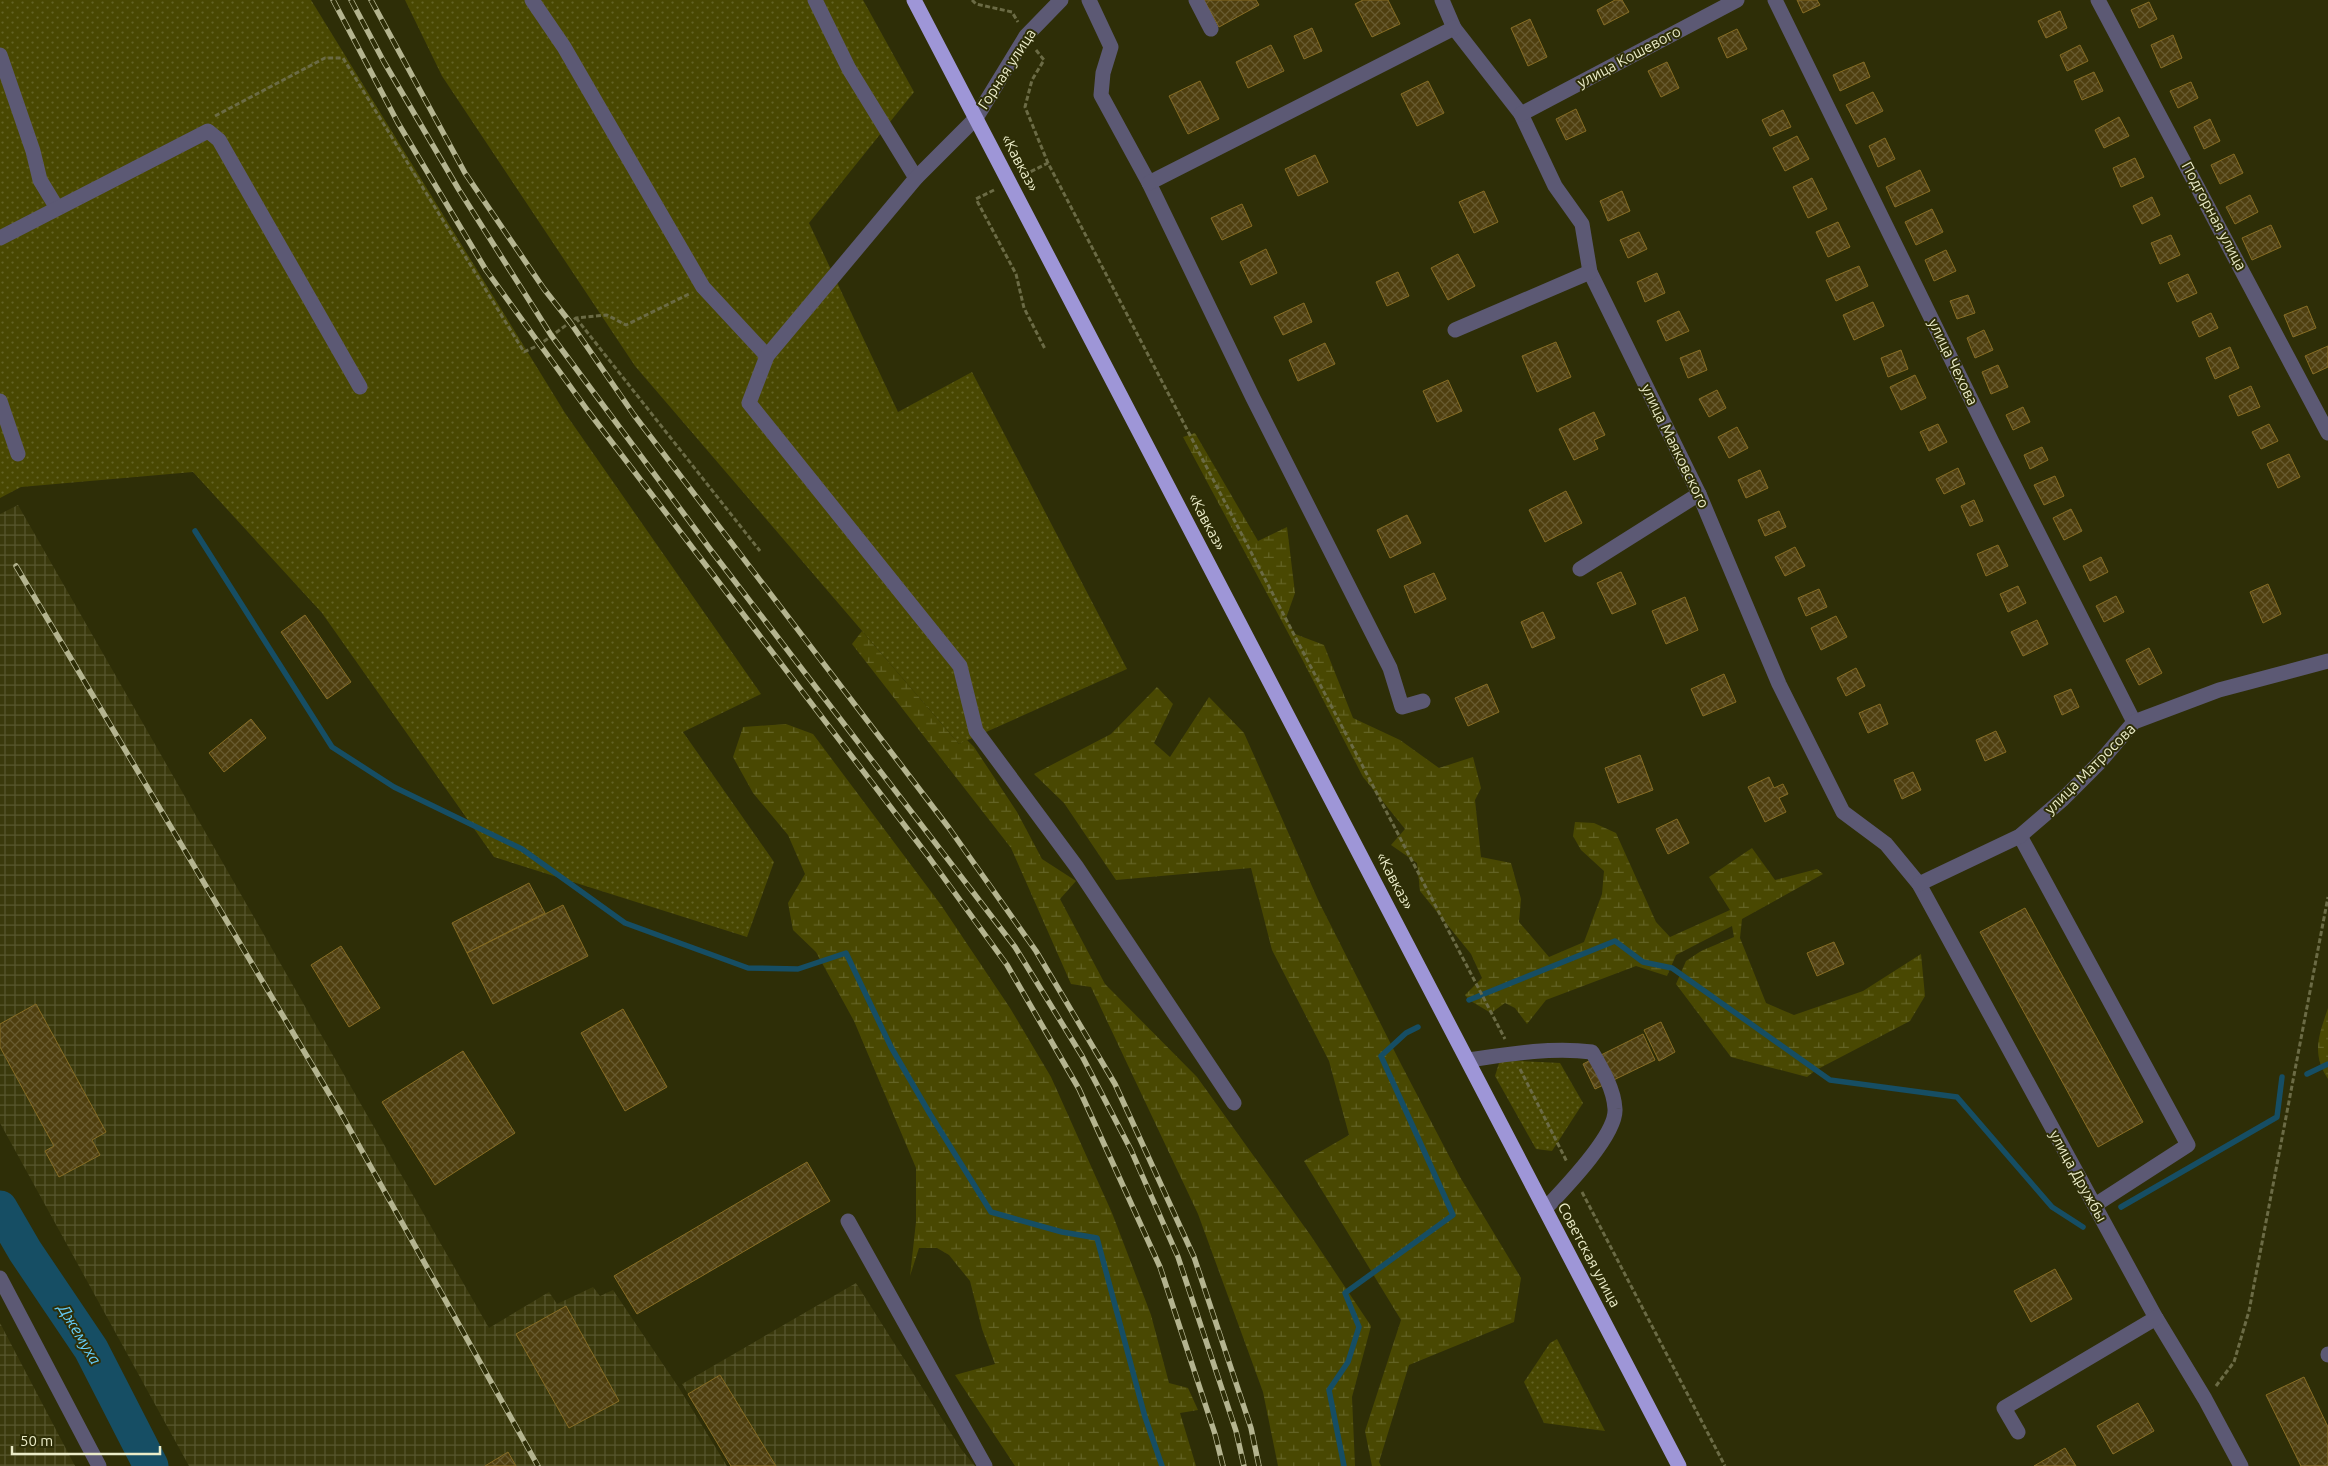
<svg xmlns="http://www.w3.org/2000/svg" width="2328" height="1466" font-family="Ubuntu,sans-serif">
  <defs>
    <pattern id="industrial-grid" width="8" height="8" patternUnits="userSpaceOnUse" patternTransform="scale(1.25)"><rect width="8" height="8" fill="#3a390c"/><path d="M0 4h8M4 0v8" fill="none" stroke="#57562e"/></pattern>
    <pattern id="green-dots" width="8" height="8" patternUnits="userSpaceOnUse" patternTransform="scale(1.25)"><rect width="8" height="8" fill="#494802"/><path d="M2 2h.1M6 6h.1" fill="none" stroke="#636325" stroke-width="1.8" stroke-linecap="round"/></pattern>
    <pattern id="wetland-marsh" width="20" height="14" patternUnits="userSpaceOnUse" patternTransform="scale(1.25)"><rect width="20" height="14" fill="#494802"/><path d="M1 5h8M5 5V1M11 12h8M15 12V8" fill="none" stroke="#636325"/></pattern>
    <pattern id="building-cross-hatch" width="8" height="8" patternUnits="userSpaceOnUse" patternTransform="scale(1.25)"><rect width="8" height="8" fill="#4f3f0f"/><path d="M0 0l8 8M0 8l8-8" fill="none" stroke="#685b30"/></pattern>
  </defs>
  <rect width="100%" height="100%" fill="#2e2e07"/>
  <g fill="url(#industrial-grid)">
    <polygon points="18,505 489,1328 549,1292 557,1304 593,1287 600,1296 613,1290 679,1388 727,1466 189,1466 0,1123 0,514"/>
    <polygon points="856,1283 961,1449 975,1466 731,1466 682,1384"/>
    <polygon points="0,1323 75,1466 0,1466"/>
  </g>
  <g fill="url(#green-dots)">
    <polygon points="0,0 311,0 565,413 761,694 683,732 774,862 747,937 494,857 322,613 193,472 21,487 0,498"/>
    <polygon points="405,0 863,0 914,92 809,223 898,412 972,372 1127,669 959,744 635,366 442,76"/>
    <polygon points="1500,1060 1560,1063 1583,1103 1552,1151 1536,1149 1495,1076"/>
    <polygon points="1557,1339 1605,1431 1544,1423 1524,1382 1550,1343"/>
  </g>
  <g fill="url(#wetland-marsh)">
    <polygon points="1195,433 1258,541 1287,527 1295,593 1286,618 1295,634 1324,645 1353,718 1400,740 1439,768 1473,757 1481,788 1475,800 1481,857 1511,863 1521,899 1519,922 1549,957 1584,942 1602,894 1604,871 1581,850 1573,836 1575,822 1594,823 1616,833 1656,922 1670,937 1730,910 1709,877 1752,848 1775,880 1817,869 1823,874 1742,919 1740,938 1766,1003 1794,1015 1863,991 1921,954 1925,996 1910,1021 1816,1070 1807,1077 1731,1057 1676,984 1686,961 1701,951 1734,937 1732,926 1676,955 1667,976 1636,966 1546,1000 1527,1024 1515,1008 1505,1003 1491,1013 1469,1000 1465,995 1482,978 1471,954 1420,891 1417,863 1391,845 1405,829 1363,777 1302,659 1183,437"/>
    <polygon points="862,631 959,744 967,740 974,747 1017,812 1042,859 1076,881 1060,899 1105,984 1197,1077 1311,1236 1371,1326 1352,1397 1355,1466 1278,1466 1263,1392 1198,1214 1091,987 1071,984 1011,848 852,644"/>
    <polygon points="1157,687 1173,704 1154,743 1170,757 1209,697 1244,733 1319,902 1402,1066 1460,1177 1521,1278 1514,1322 1409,1365 1379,1462 1381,1466 1372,1466 1365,1431 1401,1320 1304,1161 1349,1135 1329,1061 1272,950 1251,868 1116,880 1064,803 1034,774 1111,734"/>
    <polygon points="786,724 813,734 941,905 1010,1008 1051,1077 1112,1213 1151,1315 1169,1383 1188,1388 1198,1410 1180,1413 1196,1466 1015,1466 955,1375 995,1364 982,1329 970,1281 949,1255 937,1248 919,1248 910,1276 916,1222 916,1168 854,1021 816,952 793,930 788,903 805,874 788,835 753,793 733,757 743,727"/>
    <path d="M2328,1008V1079C2311,1053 2319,1035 2328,1008Z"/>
  </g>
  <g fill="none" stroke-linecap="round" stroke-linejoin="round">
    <g stroke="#164e64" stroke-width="5.5">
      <polyline points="195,531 332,747 394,787 522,849 625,923 748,968 798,969 846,953 891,1047 930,1114 991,1212 1062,1232 1097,1238 1145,1417 1162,1466"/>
      <polyline points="1469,1000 1615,941 1643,962 1672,968 1830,1080 1957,1097 2052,1207 2083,1227"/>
      <polyline points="2307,1074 2328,1064"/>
      <polyline points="2121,1207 2277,1117 2282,1077"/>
      <polyline points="1344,1466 1329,1390 1348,1362 1359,1327 1345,1293 1453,1215 1381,1056 1406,1033 1418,1027"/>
    </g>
    <polyline stroke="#164e64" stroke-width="35" points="0,1208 25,1251 91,1349 151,1466"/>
  </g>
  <g fill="url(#building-cross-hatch)" stroke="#876d25">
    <polygon points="1204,0 1256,0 1259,5 1219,27"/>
    <polygon points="1363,0 1388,0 1400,24 1372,37 1355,4"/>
    <polygon points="1615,0 1622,0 1629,12 1604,25 1597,10"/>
    <polygon points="1797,0 1817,0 1820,5 1803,13"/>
    <polygon points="2149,2 2157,19 2139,28 2131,10"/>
    <polygon points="2060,11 2067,28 2046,38 2038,21"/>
    <polygon points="1530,19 1547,57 1528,66 1511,28"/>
    <polygon points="1312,28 1322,51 1304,59 1294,36"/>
    <polygon points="1737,29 1747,49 1727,58 1718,38"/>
    <polygon points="2173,35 2182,58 2161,68 2151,45"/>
    <polygon points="1271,45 1284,71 1248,88 1236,62"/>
    <polygon points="2080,45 2088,61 2067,71 2060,55"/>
    <polygon points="1667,62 1679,88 1661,97 1648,71"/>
    <polygon points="1864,62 1870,77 1840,91 1833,75"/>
    <polygon points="2094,72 2103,91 2082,100 2074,81"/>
    <polygon points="1200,81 1219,119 1188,134 1169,96"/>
    <polygon points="1428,81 1444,113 1417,126 1401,94"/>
    <polygon points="2191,82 2198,98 2178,108 2170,91"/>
    <polygon points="1873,92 1883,111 1856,124 1846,105"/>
    <polygon points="1576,109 1586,131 1566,140 1556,119"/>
    <polygon points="1783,110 1791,127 1770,136 1762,120"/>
    <polygon points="2119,117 2129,136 2104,148 2095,130"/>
    <polygon points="2210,119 2220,141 2204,149 2194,127"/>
    <polygon points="1797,136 1809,159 1785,171 1773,148"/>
    <polygon points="1885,138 1895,159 1878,167 1869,146"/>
    <polygon points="2234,154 2243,173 2220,184 2211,165"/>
    <polygon points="1315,155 1328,182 1298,196 1285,169"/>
    <polygon points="2135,158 2144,177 2121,187 2113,168"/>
    <polygon points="1920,170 1930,191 1895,207 1886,187"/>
    <polygon points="1812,178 1827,209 1808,218 1793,187"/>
    <polygon points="1484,191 1498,222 1474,233 1459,202"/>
    <polygon points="1622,191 1630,211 1608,221 1600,201"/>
    <polygon points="2250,195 2258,212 2235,224 2226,207"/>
    <polygon points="2152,197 2160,215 2142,224 2133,206"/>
    <polygon points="1242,204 1252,226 1222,240 1211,218"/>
    <polygon points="1932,209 1943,232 1916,245 1905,222"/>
    <polygon points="1838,222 1850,247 1828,257 1816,232"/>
    <polygon points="2271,225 2281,247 2252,260 2242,238"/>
    <polygon points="1639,232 1647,249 1628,258 1620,240"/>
    <polygon points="2171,235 2180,255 2160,264 2151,243"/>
    <polygon points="1266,249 1277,273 1251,285 1240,262"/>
    <polygon points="1946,250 1956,271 1934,281 1925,260"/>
    <polygon points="1458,254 1475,286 1448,300 1431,268"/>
    <polygon points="1859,266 1868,286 1836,301 1826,280"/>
    <polygon points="1398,272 1409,296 1387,306 1376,282"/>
    <polygon points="1657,273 1665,293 1645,302 1637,282"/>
    <polygon points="2188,274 2197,293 2177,302 2168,283"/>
    <polygon points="1968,295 1975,313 1957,319 1950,301"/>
    <polygon points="1873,302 1884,326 1854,340 1843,315"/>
    <polygon points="1304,303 1312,322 1283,335 1274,317"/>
    <polygon points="2307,306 2316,328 2293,337 2284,315"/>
    <polygon points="1679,311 1689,331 1666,341 1657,321"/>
    <polygon points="2211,313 2218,328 2199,337 2192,322"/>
    <polygon points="1984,330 1993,350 1975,358 1967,338"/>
    <polygon points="1556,342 1571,377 1537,392 1522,356"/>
    <polygon points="1325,343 1335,364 1298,381 1289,360"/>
    <polygon points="2328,346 2328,367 2313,374 2305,356"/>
    <polygon points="2230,347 2239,368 2215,379 2206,358"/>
    <polygon points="1700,350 1707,370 1688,378 1680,358"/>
    <polygon points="1901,350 1908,369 1888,377 1881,358"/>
    <polygon points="1998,365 2008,387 1991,394 1982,372"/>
    <polygon points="1915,375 1926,398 1901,410 1890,387"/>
    <polygon points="1448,380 1462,411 1437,422 1423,391"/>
    <polygon points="2251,386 2260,407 2238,416 2229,396"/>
    <polygon points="1717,390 1726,408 1709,417 1699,399"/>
    <polygon points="2023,407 2030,422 2013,430 2006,415"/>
    <polygon points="1594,412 1605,435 1594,440 1598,449 1574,460 1559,429"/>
    <polygon points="1938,424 1947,442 1929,451 1920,432"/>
    <polygon points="2269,424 2278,441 2261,449 2252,432"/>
    <polygon points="1737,427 1748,448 1729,458 1718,437"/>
    <polygon points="2042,447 2048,460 2030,469 2024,455"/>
    <polygon points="2289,454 2300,477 2278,488 2267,464"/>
    <polygon points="1958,468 1965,484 1944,494 1936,479"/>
    <polygon points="1760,470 1768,488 1746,498 1738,480"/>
    <polygon points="2055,476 2064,496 2044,505 2034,485"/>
    <polygon points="1566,491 1582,523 1545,542 1529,510"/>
    <polygon points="1974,500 1983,521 1970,526 1961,506"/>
    <polygon points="2071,509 2082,531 2064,540 2053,518"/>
    <polygon points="1779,511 1786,527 1765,536 1758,520"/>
    <polygon points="1407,515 1421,543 1390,558 1377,530"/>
    <polygon points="1998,545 2008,566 1986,576 1977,554"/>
    <polygon points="1795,547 1805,566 1785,576 1775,557"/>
    <polygon points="2101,557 2108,572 2090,581 2083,566"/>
    <polygon points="1621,572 1636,604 1612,614 1597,583"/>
    <polygon points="1434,573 1446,599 1415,613 1404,586"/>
    <polygon points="2268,584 2281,614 2263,623 2250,592"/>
    <polygon points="2018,586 2026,603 2008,612 2000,594"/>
    <polygon points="1819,589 1827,607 1806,616 1798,598"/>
    <polygon points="2116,596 2124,612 2104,622 2096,606"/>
    <polygon points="1685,597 1698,630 1666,644 1652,611"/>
    <polygon points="1543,612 1555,638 1532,648 1521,622"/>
    <polygon points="305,615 351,682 327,699 281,632"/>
    <polygon points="1836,616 1847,637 1821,650 1811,628"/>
    <polygon points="2037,620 2048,644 2023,656 2011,632"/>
    <polygon points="2149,648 2162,673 2139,685 2126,660"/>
    <polygon points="1856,668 1865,686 1846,696 1837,678"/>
    <polygon points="1724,674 1736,702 1703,716 1691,689"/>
    <polygon points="1487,684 1499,712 1468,726 1455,698"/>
    <polygon points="2071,689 2079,707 2062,715 2054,696"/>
    <polygon points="1880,704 1888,724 1868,733 1859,713"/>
    <polygon points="251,719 266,738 224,772 209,753"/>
    <polygon points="1996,731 2006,752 1985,761 1976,740"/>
    <polygon points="1640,755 1653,790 1618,803 1605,768"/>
    <polygon points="1913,772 1921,790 1902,799 1894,780"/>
    <polygon points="1769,777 1774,788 1783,784 1788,794 1779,798 1786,812 1765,822 1748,787"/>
    <polygon points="1677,819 1689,843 1668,854 1656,829"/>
    <polygon points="529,883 545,913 467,953 452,923"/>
    <polygon points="563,905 588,956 493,1004 467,953"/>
    <polygon points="2025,908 2143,1122 2098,1147 1980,932"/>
    <polygon points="1834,942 1844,964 1817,976 1807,953"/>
    <polygon points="341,946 380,1008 349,1027 311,965"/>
    <polygon points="36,1004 106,1132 92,1140 100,1155 59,1177 45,1151 54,1146 0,1047 0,1024"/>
    <polygon points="623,1009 667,1087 625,1111 581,1033"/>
    <polygon points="1661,1022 1675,1052 1659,1061 1644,1030"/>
    <polygon points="1643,1034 1655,1060 1595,1089 1583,1064"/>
    <polygon points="463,1051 515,1133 435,1185 382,1102"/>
    <polygon points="807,1162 830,1201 637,1314 614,1276"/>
    <polygon points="2055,1269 2072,1299 2031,1322 2014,1291"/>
    <polygon points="566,1306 619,1401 569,1428 516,1334"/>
    <polygon points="720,1375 776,1466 731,1466 688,1394"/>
    <polygon points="2304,1377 2328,1427 2328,1466 2301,1466 2266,1395"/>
    <polygon points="2138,1403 2154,1431 2113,1454 2097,1426"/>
    <polygon points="2065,1448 2076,1466 2034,1466"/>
    <polygon points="508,1452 516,1466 485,1466"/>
  </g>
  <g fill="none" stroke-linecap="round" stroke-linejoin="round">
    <g stroke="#6b6b45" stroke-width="3" stroke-dasharray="5 2.5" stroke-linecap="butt">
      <polyline points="972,0 976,4 1012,12 1018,22"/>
      <polyline points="1036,50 1044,60 1032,80 1025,107 1048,163 1505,1039"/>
      <polyline points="215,116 325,58 343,58 524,352 539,345 576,318 607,315 626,325 689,294"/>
      <polyline points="1024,175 1048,163"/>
      <polyline points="994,190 976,199 1016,274 1024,308 1045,349"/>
      <polyline points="576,318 760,551"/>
      <polyline points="1520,1069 1567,1162"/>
      <polyline points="1582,1192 1725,1466"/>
      <polyline points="2216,1386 2234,1362 2249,1311 2328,897"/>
    </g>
    <g stroke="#5c5974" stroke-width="15">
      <polyline points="532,0 564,47 703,287 767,356"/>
      <polyline points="815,0 849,69 916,178"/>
      <polyline points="1061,0 1026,36 976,118 916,178 767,356 749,403 960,666 976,731 1076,866 1234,1103"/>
      <polyline points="1089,0 1111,47 1103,73 1101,95 1149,183 1253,398 1390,668 1402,707 1423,701"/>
      <polyline points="1196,0 1211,29"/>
      <polyline points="1442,0 1454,28 1521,114 1555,186 1582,224 1590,272 1699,494 1779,684 1843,812 1886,844 1919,884 2156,1318 2205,1399 2241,1466"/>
      <polyline points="1775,0 1992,442 2134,722"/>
      <polyline points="2098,0 2328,433"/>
      <polyline points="0,55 33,151 40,180 57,208"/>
      <polyline points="1521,114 1737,0"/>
      <polyline points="1149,183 1454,28"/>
      <polyline points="0,238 208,131 219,140 360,387"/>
      <polyline points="1455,330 1590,272"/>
      <polyline points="0,401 18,454"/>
      <polyline points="1580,569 1699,494"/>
      <polyline points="2020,836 2188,1145 2095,1205"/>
      <polyline points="1919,884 2020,836 2063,799 2099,763 2134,722 2219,690 2328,661"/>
      <path d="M1469,1060C1509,1054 1551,1047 1592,1052C1602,1069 1614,1089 1615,1109C1617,1135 1563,1190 1545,1209"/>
      <polyline points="848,1221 985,1466"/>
      <polyline points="0,1278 99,1466"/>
      <polyline points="2328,1354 2328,1355"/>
      <polyline points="2018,1432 2004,1408 2156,1318"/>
    </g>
    <polyline stroke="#9e96d7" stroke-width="15" points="914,0 1679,1466"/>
    <g stroke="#b4b48f" stroke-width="5.5">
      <g id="rail">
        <polyline points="333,0 398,123 486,270 588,411 928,856 1007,965 1079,1089 1160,1267 1215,1434 1223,1466"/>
        <polyline points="351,0 384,62 459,190 551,335 710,549 1015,947 1082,1056 1131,1150 1178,1257 1236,1431 1244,1466"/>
        <polyline points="371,0 465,173 544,289 570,322 634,415 949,828 1036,951 1115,1084 1194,1257 1251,1428 1259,1466"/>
        <polyline points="16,566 343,1117 538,1466"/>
      </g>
    </g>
    <use href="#rail" stroke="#2e2e07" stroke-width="4" stroke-dasharray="11" stroke-linecap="butt"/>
  </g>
  <g text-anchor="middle" stroke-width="4" stroke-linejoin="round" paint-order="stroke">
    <g font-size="15" fill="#ebecc8" stroke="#2e2e07">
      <text transform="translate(1629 57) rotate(-28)" y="5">улица Кошевого</text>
      <text transform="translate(1007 69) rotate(-57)" y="5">Горная улица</text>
      <text transform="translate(1020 163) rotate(62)" y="5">«Кавказ»</text>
      <text transform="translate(2214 216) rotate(62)" y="5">Подгорная улица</text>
      <text transform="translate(1953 362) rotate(64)" y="5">улица Чехова</text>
      <text transform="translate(1675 446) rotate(64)" y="5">улица Маяковского</text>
      <text transform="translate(1207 522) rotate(62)" y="5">«Кавказ»</text>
      <text transform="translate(2090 769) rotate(-45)" y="5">улица Матросова</text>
      <text transform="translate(1395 881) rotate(62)" y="5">«Кавказ»</text>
      <text transform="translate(2078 1176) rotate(61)" y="5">улица Дружбы</text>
      <text transform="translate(1589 1255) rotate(62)" y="5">Советская улица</text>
    </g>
    <g font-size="16" font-style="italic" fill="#65ccf9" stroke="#2e2e07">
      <text transform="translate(80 1334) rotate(59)" y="6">Джемуха</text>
    </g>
  </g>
  <path d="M12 1446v8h148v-8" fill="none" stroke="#ebecc8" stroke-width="2.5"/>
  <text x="20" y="1446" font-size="15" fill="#ebecc8" stroke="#2e2e07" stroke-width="4" paint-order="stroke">50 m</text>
</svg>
